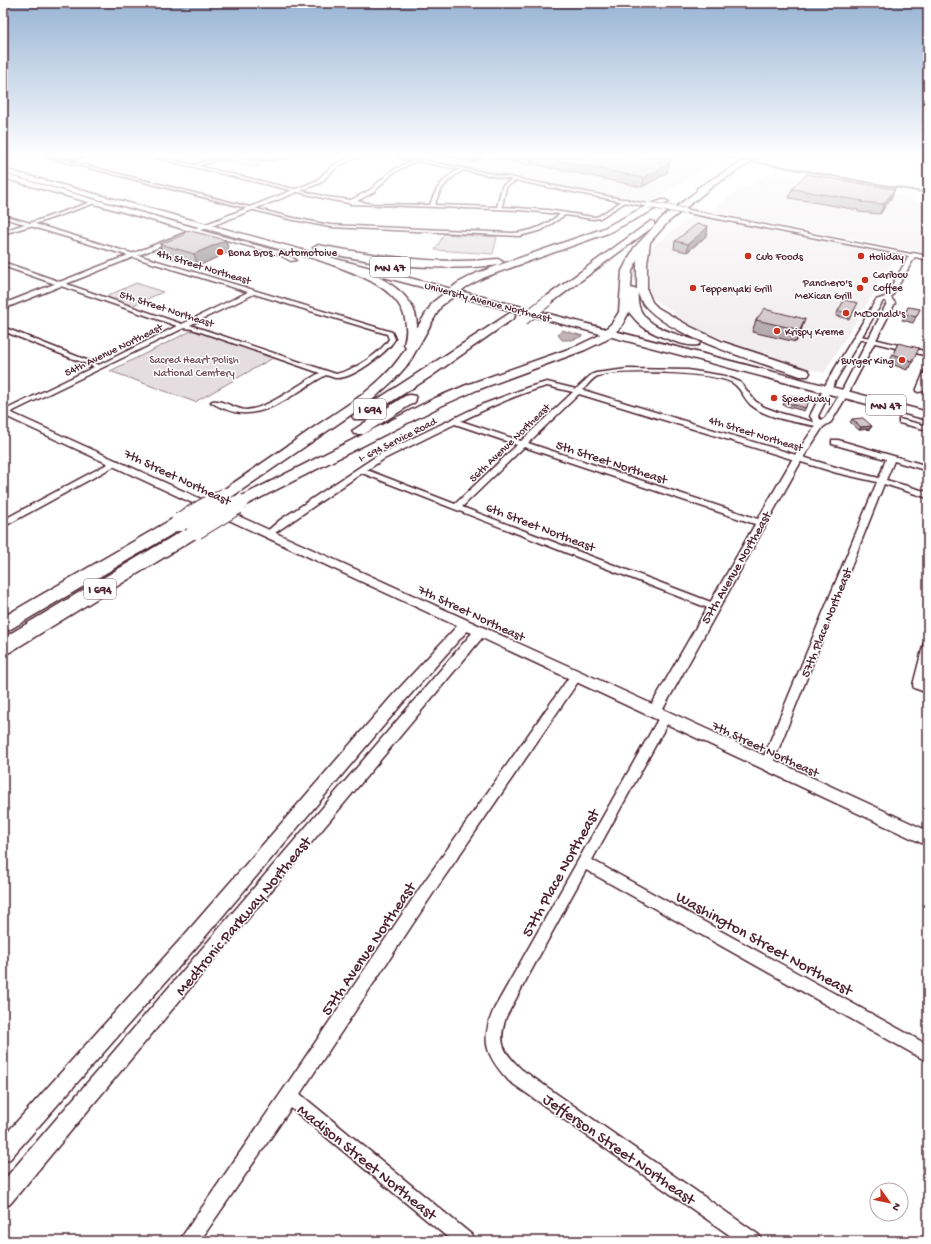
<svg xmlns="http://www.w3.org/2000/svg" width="931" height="1244" font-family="'Gochi Hand',sans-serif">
  <rect width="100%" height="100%" fill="#fff"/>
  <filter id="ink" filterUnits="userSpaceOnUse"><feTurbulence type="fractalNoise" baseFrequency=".025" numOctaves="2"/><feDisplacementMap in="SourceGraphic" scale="8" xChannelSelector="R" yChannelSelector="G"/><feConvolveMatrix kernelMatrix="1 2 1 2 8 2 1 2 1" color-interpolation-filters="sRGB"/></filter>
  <g filter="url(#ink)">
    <g fill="#f2eeef">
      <polygon points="412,157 725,157 648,203"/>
      <polygon points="769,173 904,196 928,205 928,238 922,251 904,249 711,212 730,195 752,184"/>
      <polygon points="691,216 897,255 824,373 763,355 695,328 650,296 650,249"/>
    </g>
    <g fill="#e5dee0" stroke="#987e86">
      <polygon points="187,157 241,157 265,160 257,167 213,159 196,165 175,161"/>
      <polygon points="444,234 497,237 493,254 435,250"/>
      <polygon points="136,283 163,292 131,306 105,297"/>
      <polygon points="193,330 273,358 195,402 110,371"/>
    </g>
    <polygon fill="#c1b3b6" stroke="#91787e" points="562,330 583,336 572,340 562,340 558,335"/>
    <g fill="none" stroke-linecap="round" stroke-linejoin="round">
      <g stroke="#4a1f2b" stroke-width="3">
        <g id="minor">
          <path d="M46,157L64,160L86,157L68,161L289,217L330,225L512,233C531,232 545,226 560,214L520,210L350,204L348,203L327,199L152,157H158L194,165L222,157H227L198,166L327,197L351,200L370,190L391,171L415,159V161L393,173L374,192L357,201L373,204L430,205C435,188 446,175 462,168L463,170C449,179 439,188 435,205L497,207L502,186L515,178L517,180L506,187L502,207L547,210L593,217L599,216L625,199L629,200L600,218L593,219L565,215L542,230L520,236L330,227L289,219Z"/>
          <polygon points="246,157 288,157 270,160"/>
          <path d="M94,201L98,202L35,224L392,332L395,339C387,353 352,380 335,378C332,377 329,376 326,375C296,391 261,425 225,409C220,407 215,405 211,402C218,397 236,410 246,410C270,408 298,384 320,373L192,329L184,328L3,416V411L94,367L3,331V327L99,365L177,326L3,266V262L182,324L248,292L30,226L3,234V231L25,224L3,218V215L30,223ZM254,294L387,334L389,339C379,355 354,370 336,374L190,325Z"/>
          <polygon points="195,229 282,252 296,260 291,261 278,254 193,231"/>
          <polygon points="913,253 928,256 928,260 911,256 910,255"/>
          <polygon points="857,335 928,352 928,356 855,338 854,337"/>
          <polygon points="928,368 928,379 924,391 918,392 916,391 925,370"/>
          <path d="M627,369L688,370L725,376L740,382L755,401L764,407L780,413L824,425L820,427C798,422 769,420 751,405C743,398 741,387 731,382C709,372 621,369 598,376C592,378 587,386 583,390L842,469L879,478L886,459L832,444V440H838L928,466V471L894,461L886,480L928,492V498L884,484L773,763L771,767L767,768L763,767L761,763L877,482L837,473L579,394L528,443L764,521L765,523L764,525H758L524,447L462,507L716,604L718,606L716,608L713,610L362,473L272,535H266L265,533L280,520L378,455L481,405L529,387L547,382L576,389L591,375L596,373ZM547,386L573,392L521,441L461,421C488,408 517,394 547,386ZM455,424L517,445L455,504L367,470L384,459Z"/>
          <polygon points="899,419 928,426 928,430 899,423"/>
          <polygon points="113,461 119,461 120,463 3,527 3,520"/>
          <polygon points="928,642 928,667 924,683 928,684 928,693 914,688 913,685 923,646 924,643"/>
          <polygon points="576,672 580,673 581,676 580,679 434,892 300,1094 472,1235 475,1241 452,1241 291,1108 200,1241 180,1241 183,1235 283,1090 424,882 572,673"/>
          <path d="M665,712L669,714L671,717L592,860L928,1045V1062L586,870L506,1017C498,1043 502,1050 521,1069L759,1235L762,1241H738L509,1081C486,1056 480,1041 494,1009L661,714Z"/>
        </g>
      </g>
      <g stroke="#4a1f2b" stroke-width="3">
        <g id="tertiary">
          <polygon points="352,157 358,157 338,166 320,183 3,309 3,304 190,231 3,178 3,174 196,228 316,181 334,164"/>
          <polygon points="397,157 405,157 652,205 649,207"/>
          <path d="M684,209L916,255L891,298L895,303L848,394L831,422L823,427L803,458L663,709L928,831V846L482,638L10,1204L3,1207V1181L472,633L467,631L402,704L199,944L10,1159L3,1162V1137L187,932L392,696L457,626L3,415V409L652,704L793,458L816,425L810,416L828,380L876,300L885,297L909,256L682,212ZM883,301H886L887,303L840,394L825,418L821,420L818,416L836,380Z"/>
        </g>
      </g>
      <g stroke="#4a1f2b" stroke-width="3">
        <polygon id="primary" points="3,169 336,259 928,412 928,420 330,263 3,173"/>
      </g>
      <g stroke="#4a1f2b" stroke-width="3">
        <g id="motorway">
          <path d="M750,157H759L713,186L668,222L650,242L647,264V290L652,302L658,308L691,327L723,342L808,370L810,373L808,376H800C763,363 648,332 638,293C634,326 673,333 698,341L700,343L698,345C686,348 652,334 642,326C637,322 633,317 629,312L621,327L606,340L585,350L477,390L443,405L246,505H236L233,502L236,499L433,399L469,384L577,346L598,336L612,323L619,312L622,271L634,248L662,218L697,191V188ZM637,260V290L631,288L632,271Z"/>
          <path d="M662,200H665L669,202L608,233L485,277L466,287L441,306L409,363L395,379L371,401L230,498H220L217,495L220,492C251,471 282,450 313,428C347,405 385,384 406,348L404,345C405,339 407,333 406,327C406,287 349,271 319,260V256C327,254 337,260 345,263C373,273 419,291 417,328L433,302L458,283L477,273L602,229L644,207Z"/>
          <polygon points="651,221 654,222 654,226 551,303 543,303 542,301 543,299"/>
          <path d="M318,245C378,256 437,265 498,259L503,262C499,266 491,266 486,266C430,271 369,263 315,250L313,248Z"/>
          <polygon points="510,313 514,314 515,316 514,318 430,377 364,419 354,419 352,416"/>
          <polygon points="410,395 415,396 416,399 415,402 364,434 354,434 352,431 405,396"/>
          <polygon points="180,517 186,518 188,522 186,526 9,630 3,632 3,617 174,518"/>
          <polygon points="196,525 202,526 204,530 202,534 10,652 3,654 3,638 190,526"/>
        </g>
      </g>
      <use href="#minor" fill="#fff" fill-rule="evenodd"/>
      <use href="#tertiary" fill="#fff" fill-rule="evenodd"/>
      <use href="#primary" fill="#fff" fill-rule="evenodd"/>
      <use href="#motorway" fill="#fff" fill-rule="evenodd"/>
      <polyline stroke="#4a1f2b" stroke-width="1.5" points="727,157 928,193"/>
      <g stroke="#4a1f2b" stroke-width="7" stroke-linecap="butt">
        <polyline id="tertiary-bridge" points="649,205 684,211"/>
      </g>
      <g stroke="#4a1f2b" stroke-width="12" stroke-linecap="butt">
        <polyline id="motorway-bridge-far2" points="523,320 547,301"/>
      </g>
      <g stroke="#4a1f2b" stroke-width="16" stroke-linecap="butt">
        <g id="motorway-bridge-far1">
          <polyline points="207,506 225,495"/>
          <polyline points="235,506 241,502"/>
        </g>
      </g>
      <g stroke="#4a1f2b" stroke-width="20" stroke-linecap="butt">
        <g id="motorway-bridge">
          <polyline points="180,522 209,505"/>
          <polyline points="196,530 237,505"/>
        </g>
      </g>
      <use href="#tertiary-bridge" stroke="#fff" stroke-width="5.5"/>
      <use href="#motorway-bridge-far2" stroke="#fff" stroke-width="10"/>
      <use href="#motorway-bridge-far1" stroke="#fff" stroke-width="14"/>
      <use href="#motorway-bridge" stroke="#fff" stroke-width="18"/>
    </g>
    <g fill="#b5abaf" stroke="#4a1f2b">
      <polygon points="450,157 485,157 472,162"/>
      <polygon points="490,157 671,157 670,163 668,164 669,164 667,173 642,187 533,164 531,165"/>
      <polygon points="792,189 895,189 891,198 880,214 858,212 858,210 789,198"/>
      <polygon points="707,234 704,238 687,252 674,249 675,241"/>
      <polygon points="226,240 229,252 198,266 164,256 160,244"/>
      <polygon points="908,307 920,309 913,323 902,320"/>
      <polygon points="855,309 849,319 836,316 838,311"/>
      <polygon points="768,310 801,331 796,342 752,332 756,320"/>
      <polygon points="898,343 914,359 910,368 908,367 907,370 889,363"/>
      <polygon points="784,402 808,403 804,411 783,405"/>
      <polygon points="852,419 872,426 870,429 859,430 850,422"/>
    </g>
    <g fill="#938b8e" stroke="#4a1f2b">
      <polygon points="472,157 485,157 472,162"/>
      <polygon points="531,157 534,157 533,164 531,165"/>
      <polygon points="666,157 671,157 670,163 655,171 657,162"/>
      <polygon points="669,164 667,173 642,187 644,178"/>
      <polygon points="895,189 891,198 880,214 884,204"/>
      <polygon points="708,226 707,234 704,238 687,252 688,244"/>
      <polygon points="226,240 229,252 198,266 194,254"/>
      <polygon points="805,319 801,331 796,342 800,330"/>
      <polygon points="872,426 870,429 859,430 861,427"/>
    </g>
    <g fill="#d2c7cb" stroke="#4a1f2b">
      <polygon points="540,157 666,157 657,162 669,164 644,178"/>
      <polygon points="806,174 895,189 884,204 861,202 863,201 792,189"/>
      <polygon points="697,224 708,226 705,230 688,244 675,241"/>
      <polygon points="187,230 226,240 194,254 160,244 183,235"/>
      <polygon points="844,300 858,303 852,314 838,311"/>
      <polygon points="908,307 920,309 916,317 905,314"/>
      <polygon points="765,308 768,310 805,319 800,330 756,320"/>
      <polygon points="898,343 919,348 914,359 913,358 911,361 893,354"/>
      <polygon points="789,395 810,400 805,408 784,402"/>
      <polygon points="863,418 872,426 861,427 852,419"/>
    </g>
  </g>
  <linearGradient id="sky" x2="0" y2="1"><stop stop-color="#98b4d4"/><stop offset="0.47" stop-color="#fff"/><stop offset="1" stop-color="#fff" stop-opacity="0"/></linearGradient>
  <rect width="931" height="331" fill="url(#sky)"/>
  <g fill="#c8321e" stroke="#fff" stroke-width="1.5">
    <circle cx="220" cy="252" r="4"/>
    <circle cx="748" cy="256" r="4"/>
    <circle cx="861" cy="256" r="4"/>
    <circle cx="865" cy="280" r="4"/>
    <circle cx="693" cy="288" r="4"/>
    <circle cx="860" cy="288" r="4"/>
    <circle cx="846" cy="313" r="4"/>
    <circle cx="777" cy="331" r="4"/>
    <circle cx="902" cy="360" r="4"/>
    <circle cx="774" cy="398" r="4"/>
  </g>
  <g text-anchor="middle" stroke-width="3" stroke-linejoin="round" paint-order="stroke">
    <g font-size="11" fill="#4a1f2b" stroke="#fff" text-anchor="start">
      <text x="228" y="256">Bona Bros. Automotoive</text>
      <text x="756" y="260">Cub Foods</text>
      <text x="869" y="260">Holiday</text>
      <text x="873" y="278">Caribou<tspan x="873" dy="13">Coffee</tspan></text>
      <text x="852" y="286" text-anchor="end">Panchero's<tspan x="852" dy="13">Mexican Grill</tspan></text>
      <text x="701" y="292">Teppenyaki Grill</text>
      <text x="854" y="317">McDonald's</text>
      <text x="785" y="335">Krispy Kreme</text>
      <text x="894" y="364" text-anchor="end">Burger King</text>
      <text x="782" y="402">Speedway</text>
    </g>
    <g font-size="11" fill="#4a1f2b" stroke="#fff">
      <text transform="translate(204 266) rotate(17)" y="4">4th Street Northeast</text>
      <text transform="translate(488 301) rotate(15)" y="4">University Avenue Northeast</text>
      <text transform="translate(167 308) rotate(18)" y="4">5th Street Northeast</text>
      <text transform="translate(113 349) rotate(-26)" y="4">54th Avenue Northeast</text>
      <text transform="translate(756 433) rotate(17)" y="4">4th Street Northeast</text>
      <text transform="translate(397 439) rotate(-27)" y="4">I- 694 Service Road</text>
      <text transform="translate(509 442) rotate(-44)" y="4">56th Avenue Northeast</text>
    </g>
    <g font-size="11" fill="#714f58" stroke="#fff">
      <text x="194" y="363">Sacred Heart Polish<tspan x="194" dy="13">National Cemtery</tspan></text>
    </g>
    <g fill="#fff" stroke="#80626b" stroke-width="1">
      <rect x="370" y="257" width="40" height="20" rx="3"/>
      <rect x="866" y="395" width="40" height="20" rx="3"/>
      <rect x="354" y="399" width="32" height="20" rx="3"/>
      <rect x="84" y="579" width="32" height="20" rx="3"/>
    </g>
    <g font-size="12" font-weight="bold" fill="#4a1f2b">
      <text x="390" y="271">MN 47</text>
      <text x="886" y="409">MN 47</text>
      <text x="370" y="413">I 694</text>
      <text x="100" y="593">I 694</text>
    </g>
    <g font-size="13" fill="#4a1f2b" stroke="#fff">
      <text transform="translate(612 461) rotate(18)" y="5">5th Street Northeast</text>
      <text transform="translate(178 476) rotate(25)" y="5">7th Street Northeast</text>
      <text transform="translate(541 526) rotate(21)" y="5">6th Street Northeast</text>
      <text transform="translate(735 567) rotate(-60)" y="5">57th Avenue Northeast</text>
      <text transform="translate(472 612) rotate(25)" y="5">7th Street Northeast</text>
      <text transform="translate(825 622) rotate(-68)" y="5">57th Place Northeast</text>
      <text transform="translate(766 748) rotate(25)" y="5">7th Street Northeast</text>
    </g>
    <g font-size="16" fill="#4a1f2b" stroke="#fff">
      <text transform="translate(559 872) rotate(-61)" y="6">57th Place Northeast</text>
      <text transform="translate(242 915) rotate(-50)" y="6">Medtronic Parkway Northeast</text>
      <text transform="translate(765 942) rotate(29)" y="6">Washington Street Northeast</text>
      <text transform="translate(367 948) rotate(-56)" y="6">57th Avenue Northeast</text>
      <text transform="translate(620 1148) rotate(35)" y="6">Jefferson Street Northeast</text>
      <text transform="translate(368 1161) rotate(39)" y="6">Madison Street Northeast</text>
    </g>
  </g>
  <rect width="931" height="1244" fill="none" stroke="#fff" stroke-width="16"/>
  <rect x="8" y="8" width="915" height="1228" fill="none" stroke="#4a1f2b" stroke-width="1.5" filter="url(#ink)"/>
  <g transform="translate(889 1202) rotate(123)"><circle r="19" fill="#ffffff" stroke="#b7a5aa"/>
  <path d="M0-3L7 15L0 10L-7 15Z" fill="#c8321e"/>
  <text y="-6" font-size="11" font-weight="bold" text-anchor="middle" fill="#4a1f2b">N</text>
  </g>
</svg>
